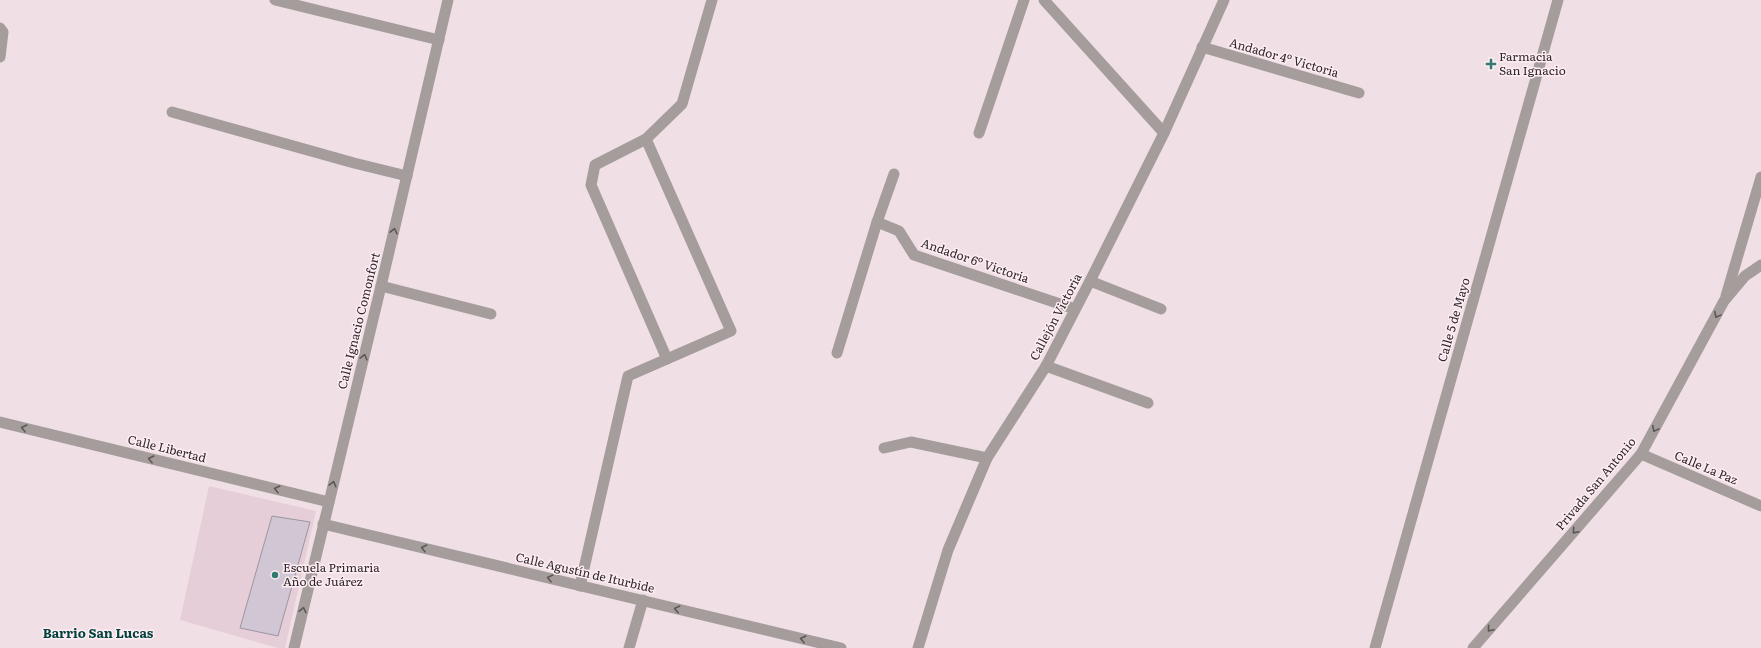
<svg xmlns="http://www.w3.org/2000/svg" width="1761" height="648" font-family="Literata,serif">
  <rect width="100%" height="100%" fill="#f1dfe6"/>
  <polygon fill="#e6ced8" points="209,486 316,511 285,648 278,648 180,620"/>
  <polygon fill="#d1c7d4" stroke="#9d94a0" points="272,516 310,522 278,636 240,628"/>
  <g fill="none" stroke-linecap="round" stroke-linejoin="round">
    <g stroke="#a59d9c" stroke-width="11">
      <polyline points="275,0 439,40"/>
      <polyline points="1044,0 1164,133"/>
      <polyline points="0,28 3,32 0,57"/>
      <polyline points="1202,47 1359,93"/>
      <polyline points="172,112 354,163 407,176"/>
      <polyline points="979,133 1024,0"/>
      <polyline points="646,139 595,165 591,185 667,359"/>
      <polyline points="877,222 899,231 914,255 1075,309"/>
      <polyline points="1090,281 1161,309"/>
      <polyline points="381,286 491,314"/>
      <polyline points="1726,296 1761,177"/>
      <polyline points="837,353 877,222 894,174"/>
      <polyline points="1046,366 1148,403"/>
      <polyline points="0,422 329,502"/>
      <polyline points="884,448 911,442 987,458"/>
      <polyline points="1641,454 1761,506"/>
      <polyline points="323,524 841,648"/>
      <polyline points="580,586 628,376 731,331 646,139 682,104 712,0"/>
      <polyline points="294,648 381,286 448,0"/>
      <polyline points="629,648 643,600"/>
      <polyline points="918,648 948,550 987,458 1046,366 1090,281 1164,133 1224,0"/>
      <polyline points="1473,648 1641,454 1724,301 1745,276 1761,265"/>
    </g>
    <polyline stroke="#a59d9c" stroke-width="11" points="1375,648 1558,0"/>
  </g>
  <defs><path id="oneway-chevron" d="M-2-3.5L2.5 0L-2 3.5" fill="none" stroke-width="1.6" stroke-linecap="round" stroke-linejoin="round"/></defs>
  <g stroke="#5d5657">
    <use href="#oneway-chevron" transform="translate(394 231) rotate(-77)"/>
    <use href="#oneway-chevron" transform="translate(1717 315) rotate(118)"/>
    <use href="#oneway-chevron" transform="translate(364 357) rotate(-76)"/>
    <use href="#oneway-chevron" transform="translate(24 428) rotate(-166)"/>
    <use href="#oneway-chevron" transform="translate(1655 429) rotate(118)"/>
    <use href="#oneway-chevron" transform="translate(151 459) rotate(-166)"/>
    <use href="#oneway-chevron" transform="translate(333 484) rotate(-76)"/>
    <use href="#oneway-chevron" transform="translate(277 489) rotate(-166)"/>
    <use href="#oneway-chevron" transform="translate(1575 531) rotate(131)"/>
    <use href="#oneway-chevron" transform="translate(424 548) rotate(-166)"/>
    <use href="#oneway-chevron" transform="translate(550 578) rotate(-166)"/>
    <use href="#oneway-chevron" transform="translate(677 609) rotate(-167)"/>
    <use href="#oneway-chevron" transform="translate(303 610) rotate(-77)"/>
    <use href="#oneway-chevron" transform="translate(1490 629) rotate(131)"/>
    <use href="#oneway-chevron" transform="translate(803 639) rotate(-167)"/>
  </g>
  <g fill="#337970" stroke="#feedf3" stroke-width="1.5">
    <path d="M1489 58h4v4h4v4h-4v4h-4v-4h-4v-4h4z"/>
    <circle cx="275" cy="575" r="4"/>
  </g>
  <g text-anchor="middle" stroke-width="3" stroke-linejoin="round" paint-order="stroke">
    <g font-size="12" fill="#2d2729" stroke="#feedf3" text-anchor="start">
      <text x="1499" y="61">Farmacia<tspan x="1499" dy="14">San Ignacio</tspan></text>
      <text x="283" y="572">Escuela Primaria<tspan x="283" dy="14">Año de Juárez</tspan></text>
    </g>
    <g font-size="12" fill="#2d2729" stroke="#feedf3">
      <text transform="translate(1284 58) rotate(16)" y="4">Andador 4º Victoria</text>
      <text transform="translate(975 261) rotate(19)" y="4">Andador 6º Victoria</text>
      <text transform="translate(1056 317) rotate(-62)" y="4">Callejón Victoria</text>
      <text transform="translate(1454 320) rotate(-74)" y="4">Calle 5 de Mayo</text>
      <text transform="translate(359 321) rotate(-76)" y="4">Calle Ignacio Comonfort</text>
      <text transform="translate(167 449) rotate(14)" y="4">Calle Libertad</text>
      <text transform="translate(1706 468) rotate(23)" y="4">Calle La Paz</text>
      <text transform="translate(1596 484) rotate(-50)" y="4">Privada San Antonio</text>
      <text transform="translate(585 573) rotate(13)" y="4">Calle Agustín de Iturbide</text>
    </g>
    <g font-size="13" font-weight="bold" fill="#01423c" stroke="#feedf3">
      <text x="98" y="638">Barrio San Lucas</text>
    </g>
  </g>
</svg>
